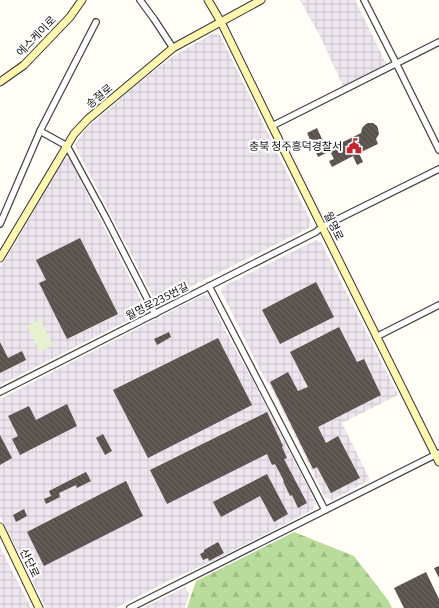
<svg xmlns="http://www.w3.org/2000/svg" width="439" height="608" font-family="Bitter,'Noto Sans KR',serif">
  <defs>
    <pattern id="industrial-grid" width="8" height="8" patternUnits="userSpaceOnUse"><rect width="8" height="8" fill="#eee6ef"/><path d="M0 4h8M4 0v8" fill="none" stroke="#cbc4cc"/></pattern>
    <pattern id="forest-firs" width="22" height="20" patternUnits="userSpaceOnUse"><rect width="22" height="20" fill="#b9dc9c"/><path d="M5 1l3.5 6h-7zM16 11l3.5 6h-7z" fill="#9ebc85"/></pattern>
    <pattern id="building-back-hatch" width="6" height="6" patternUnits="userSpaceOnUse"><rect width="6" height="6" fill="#5a524d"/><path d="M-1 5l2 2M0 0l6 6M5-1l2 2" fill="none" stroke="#6d6662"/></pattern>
  </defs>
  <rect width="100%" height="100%" fill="#fffdf5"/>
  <g fill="url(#industrial-grid)">
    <polygon points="300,0 355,0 388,67 344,88 320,36"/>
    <polygon points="214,33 220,35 311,222 309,228 160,302 155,300 77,150 75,144 86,129 133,88 173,56"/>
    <polygon points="63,158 67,158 70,160 144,306 143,313 0,385 0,267 15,244 61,161"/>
    <polygon points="316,240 321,242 398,395 342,423 370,480 332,500 325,497 274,393 260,370 221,291 224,286"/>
    <polygon points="203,295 209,296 225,330 255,385 316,503 312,510 215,560 170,580 116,608 46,608 0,516 0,399"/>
    <polygon points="0,547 31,608 0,608"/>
    <polygon points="185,587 189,594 185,608 143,608"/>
  </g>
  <polygon fill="url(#forest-firs)" points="294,532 354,556 388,600 392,608 187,608 196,581"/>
  <polygon fill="#e6f2cf" points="40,319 53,345 40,352 27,326"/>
  <g fill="url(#building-back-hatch)">
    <polygon points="368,123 373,123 377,126 378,129 379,134 376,139 378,144 359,153 363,162 357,165 353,156 332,167 329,161 334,159 329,149 361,133 362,128 366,124"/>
    <polygon points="317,128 328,152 318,157 307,133"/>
    <polygon points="80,238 118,314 67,339 39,283 46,280 36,260"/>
    <polygon points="316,282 334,317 280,344 262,310"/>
    <polygon points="339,327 357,362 364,359 381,395 318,427 326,443 338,436 360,478 331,493 317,467 313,469 270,382 288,372 298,391 308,387 290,352"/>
    <polygon points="169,332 171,337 157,345 154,339"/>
    <polygon points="218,338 252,405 148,458 113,390"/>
    <polygon points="0,342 8,358 22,351 26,360 0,373"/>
    <polygon points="67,404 77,426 20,455 12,439 18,436 8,416 29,406 36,420"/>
    <polygon points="267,412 283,446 282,447 287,458 284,459 307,503 298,508 292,495 290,496 283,481 284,481 275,464 272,465 267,454 167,504 150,470"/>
    <polygon points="103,434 112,451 105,455 96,438"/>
    <polygon points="0,435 12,458 0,465"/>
    <polygon points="86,472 91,481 77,488 76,485 59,493 60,497 46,504 44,499 51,496 49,491"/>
    <polygon points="267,474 288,514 274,522 260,496 221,517 213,502"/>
    <polygon points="126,481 143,516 44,566 27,532"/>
    <polygon points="24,509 27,516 16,522 13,515"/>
    <polygon points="218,542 224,553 209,561 208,558 203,560 200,554 204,552 204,550"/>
    <polygon points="439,566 439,578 434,568"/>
    <polygon points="426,572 439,599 439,608 404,608 394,588"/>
  </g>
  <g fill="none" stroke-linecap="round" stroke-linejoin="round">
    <g stroke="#444" stroke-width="8">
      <g id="street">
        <polyline points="140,0 154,19 173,48"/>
        <polyline points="364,0 396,63 439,150"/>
        <polyline points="272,126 439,42"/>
        <polyline points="40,131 67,146 106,218 155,314"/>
        <polyline points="0,224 41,129 96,22"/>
        <polyline points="209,286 325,510"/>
        <polyline points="376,337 439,305"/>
        <polyline points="0,392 316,232 322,227 439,169"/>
        <polyline points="130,608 439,453"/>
      </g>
    </g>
    <g stroke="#333" stroke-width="9">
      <g id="secondary">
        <polyline points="208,0 221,22 272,126 439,462"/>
        <polyline points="0,82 24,65 70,17 82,0"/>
        <polyline points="0,258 74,134 88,119 173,48 261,0"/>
        <polyline points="0,527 39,608"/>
      </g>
    </g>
    <use href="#street" stroke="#fff" stroke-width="5.5"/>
    <use href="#secondary" stroke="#fff6b0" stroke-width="7"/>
  </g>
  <defs>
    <g id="civic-bare" transform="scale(1.2)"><path d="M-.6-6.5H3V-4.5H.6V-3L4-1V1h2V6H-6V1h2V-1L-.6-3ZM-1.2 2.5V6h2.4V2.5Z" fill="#c4262e" stroke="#fff" stroke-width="2.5" paint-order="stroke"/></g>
  </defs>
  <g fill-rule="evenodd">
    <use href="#civic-bare" x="354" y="146"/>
  </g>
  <g text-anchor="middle" stroke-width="4" stroke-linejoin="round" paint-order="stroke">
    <g font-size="11" fill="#111" stroke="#fff">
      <text transform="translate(36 36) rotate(-46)" y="4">에스케이로</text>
      <text transform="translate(99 96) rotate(-40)" y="4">송절로</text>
      <text transform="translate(334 226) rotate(64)" y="4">월명로</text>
      <text transform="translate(157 301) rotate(-27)" y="4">월명로235번길</text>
      <text transform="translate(30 563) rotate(64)" y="4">산단로</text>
    </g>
    <g font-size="11" fill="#111" stroke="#fff" text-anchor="end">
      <text x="342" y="150">충북 청주흥덕경찰서</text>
    </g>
  </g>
</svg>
